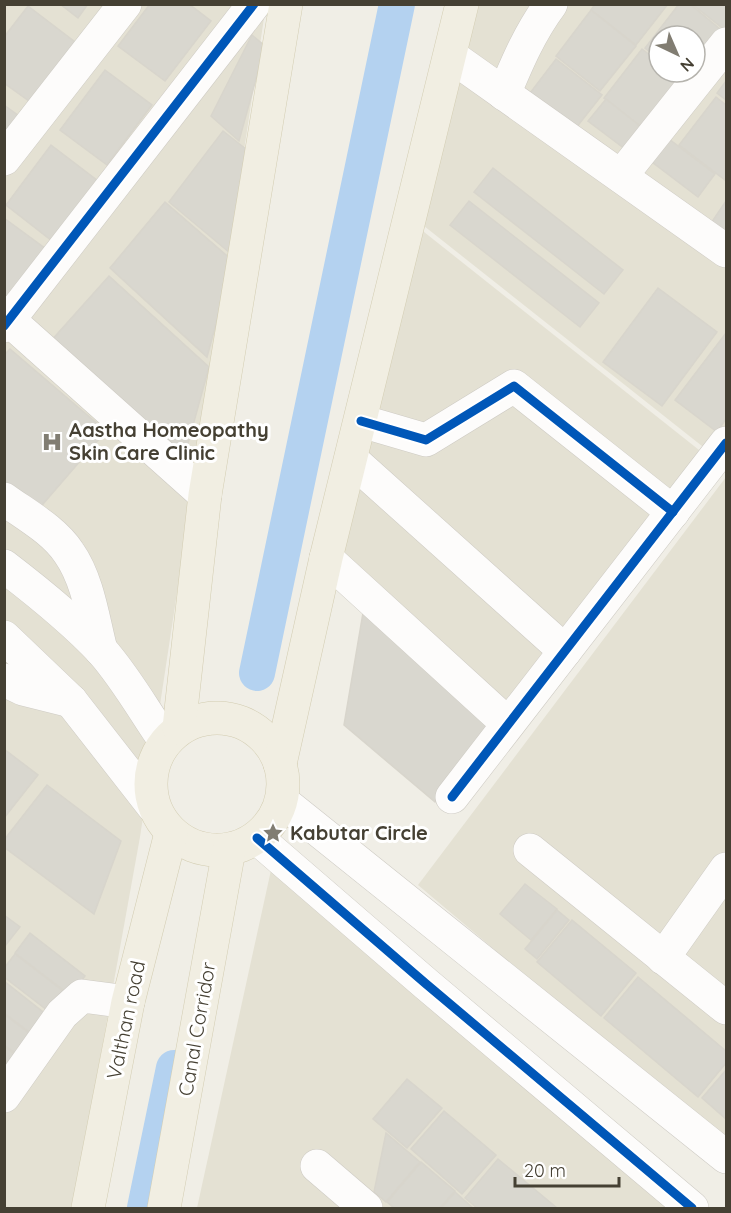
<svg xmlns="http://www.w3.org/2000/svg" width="731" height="1213" font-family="Quicksand,sans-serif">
  <rect width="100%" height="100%" fill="#f0eee6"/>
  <g fill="#e4e1d3" fill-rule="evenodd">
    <polygon points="5,5 266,5 140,837 73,1208 5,1208"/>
    <path d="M468,5H726V465L419,222ZM659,36H695V72H659Z"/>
    <polygon points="419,228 723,469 517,741 332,580"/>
    <polygon points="726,477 726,1145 418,885"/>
    <polygon points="271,870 669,1208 197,1208"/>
  </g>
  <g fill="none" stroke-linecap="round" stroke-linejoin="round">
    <g stroke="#b4d2f0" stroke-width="36">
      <polyline points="257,673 397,4"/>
      <polyline points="145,1208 174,1068"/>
    </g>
  </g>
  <g fill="#d9d7cf" stroke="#d8d5cc" stroke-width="1.5">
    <polygon points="60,4 88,4 78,18"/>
    <polygon points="150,4 189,4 211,21 165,81 118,46"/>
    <polygon points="595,4 668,4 636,45 591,10"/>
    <polygon points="679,4 690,4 726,34 690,83 675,72 695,72 695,36 659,36 659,59 645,48"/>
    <polygon points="692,4 726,4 726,31"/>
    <polygon points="28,6 75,42 29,101 4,83 4,37"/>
    <polygon points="591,10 636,46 600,91 556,56"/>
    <polygon points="252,35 265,46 239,141 211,116"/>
    <polygon points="642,49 659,62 659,72 672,72 687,84 649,133 604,98"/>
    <polygon points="556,59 602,95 576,128 530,93"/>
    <polygon points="105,70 152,105 107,165 60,130"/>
    <polygon points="726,81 726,100 717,93"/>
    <polygon points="716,97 726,105 725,180 679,145"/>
    <polygon points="606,99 650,134 633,155 588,121"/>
    <polygon points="4,105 19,116 4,135"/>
    <polygon points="223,131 256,157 230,253 169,202"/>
    <polygon points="669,139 715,174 698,197 652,162"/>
    <polygon points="51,145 98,181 52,241 6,205"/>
    <polygon points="493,168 623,270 604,294 474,192"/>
    <polygon points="469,201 599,303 580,327 450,225"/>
    <polygon points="726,201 726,244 707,229"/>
    <polygon points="165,202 233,261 207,357 110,268"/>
    <polygon points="4,218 46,249 4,304"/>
    <polygon points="109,276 209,367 183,462 50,342"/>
    <polygon points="658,288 717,332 662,406 603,362"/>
    <polygon points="726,333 726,419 717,432 675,400"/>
    <polygon points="10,349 106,431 37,511 4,483 4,355"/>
    <polygon points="363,613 495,727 435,802 344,725"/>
    <polygon points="4,749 38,775 4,818"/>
    <polygon points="47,785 121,841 94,914 4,847 4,840"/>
    <polygon points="525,884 557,909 531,940 500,914"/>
    <polygon points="557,910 569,920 537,959 525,949"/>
    <polygon points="4,915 20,927 5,946 4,946"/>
    <polygon points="572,920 636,973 601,1016 537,962"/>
    <polygon points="30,933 85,976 71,996 15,953"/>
    <polygon points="15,954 71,997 56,1017 4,977 4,968"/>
    <polygon points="638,977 726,1051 726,1063 698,1097 604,1018"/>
    <polygon points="4,981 52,1019 37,1038 4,1013"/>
    <polygon points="4,1014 37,1039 22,1058 4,1045"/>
    <polygon points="4,1046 22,1060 4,1078"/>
    <polygon points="726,1070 726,1119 702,1098"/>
    <polygon points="407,1079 442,1108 407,1148 373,1119"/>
    <polygon points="444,1111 496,1155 462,1194 411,1149"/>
    <polygon points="386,1133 420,1162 386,1202 374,1192"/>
    <polygon points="498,1159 557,1208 477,1208 465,1198"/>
    <polygon points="421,1162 455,1191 440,1208 394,1208 387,1202"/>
    <polygon points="455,1192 473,1208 441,1208"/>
  </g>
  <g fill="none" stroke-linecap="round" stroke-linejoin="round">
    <g stroke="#cecbc4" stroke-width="34">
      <g id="minor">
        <polyline points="451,56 726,251"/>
        <path d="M504,94C517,63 530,32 551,4"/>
        <polyline points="4,159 125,4"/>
        <polyline points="621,176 726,44"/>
        <polyline points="9,320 205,495"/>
        <polyline points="4,326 254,4"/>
        <polyline points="361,421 426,440 514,386 673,512"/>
        <polyline points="351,459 565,651"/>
        <path d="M4,499C26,515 54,530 69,553C88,580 93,619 101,650"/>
        <polyline points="326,558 508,724"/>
        <path d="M4,566C38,592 73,620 102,651C126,678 144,711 165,741"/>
        <polyline points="4,637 71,701 153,806"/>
        <polyline points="4,680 23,689 71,701"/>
        <polyline points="452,797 726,443"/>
        <polyline points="282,801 726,1157"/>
        <polyline points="257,838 425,983 692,1208"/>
        <polyline points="530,850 726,1008"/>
        <polyline points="663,958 726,869"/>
        <polyline points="4,1096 62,1014 82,996 128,1002"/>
        <polyline points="317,1166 366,1208"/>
      </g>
    </g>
    <g stroke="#d3cdb2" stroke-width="34">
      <g id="major">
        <circle cx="217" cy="784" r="66"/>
        <polyline points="179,728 205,495 286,4"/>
        <polyline points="280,764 326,558 462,4"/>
        <polyline points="88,1208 128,1002 171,833"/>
        <polyline points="164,1208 229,850"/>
      </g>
    </g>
    <use href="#minor" stroke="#fdfcfb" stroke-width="33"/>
    <use href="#major" stroke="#f1eee2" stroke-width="33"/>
    <g stroke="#fff" stroke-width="13">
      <g id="cycleway">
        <polyline points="4,326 254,4"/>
        <polyline points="361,421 426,440 514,386 673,512"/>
        <polyline points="452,797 726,443"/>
        <polyline points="257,838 425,983 692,1208"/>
      </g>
    </g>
    <use href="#cycleway" stroke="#0057b8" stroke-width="9"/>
  </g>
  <defs>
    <g id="hospital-bare" transform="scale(1.62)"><path d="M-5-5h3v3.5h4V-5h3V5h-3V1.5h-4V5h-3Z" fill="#817d72" stroke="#fff" stroke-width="2.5" paint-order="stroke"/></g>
    <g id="sight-bare" transform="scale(1.62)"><path d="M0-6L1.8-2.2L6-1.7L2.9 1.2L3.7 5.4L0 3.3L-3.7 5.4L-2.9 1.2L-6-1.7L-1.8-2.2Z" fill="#817d72" stroke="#fff" stroke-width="2.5" paint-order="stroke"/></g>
  </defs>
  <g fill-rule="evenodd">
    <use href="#hospital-bare" x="52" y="442"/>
    <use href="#sight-bare" x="273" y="833"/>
  </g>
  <g text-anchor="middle" stroke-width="6" stroke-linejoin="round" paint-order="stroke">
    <g font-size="20" font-weight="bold" fill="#454033" stroke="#fff" text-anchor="start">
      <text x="69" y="437">Aastha Homeopathy<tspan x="69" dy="23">Skin Care Clinic</tspan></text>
      <text x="290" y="840">Kabutar Circle</text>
    </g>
    <g font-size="20" fill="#454033" stroke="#fff">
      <text transform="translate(126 1020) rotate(-78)" y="7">Valthan road</text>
      <text transform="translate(197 1029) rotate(-80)" y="7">Canal Corridor</text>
    </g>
  </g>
  <rect width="731" height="1213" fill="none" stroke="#454033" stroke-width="12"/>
  <g transform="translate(677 54) rotate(136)"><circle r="28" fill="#ffffff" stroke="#b5b3ad" stroke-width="1.5"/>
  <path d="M0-4.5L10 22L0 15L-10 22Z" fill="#817d72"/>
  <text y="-9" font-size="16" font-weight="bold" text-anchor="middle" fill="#454033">N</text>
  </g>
  <path d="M515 1177v9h104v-9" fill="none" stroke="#454033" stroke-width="3"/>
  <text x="524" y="1177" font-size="18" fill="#454033" stroke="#ffffff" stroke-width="4.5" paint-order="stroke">20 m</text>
</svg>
